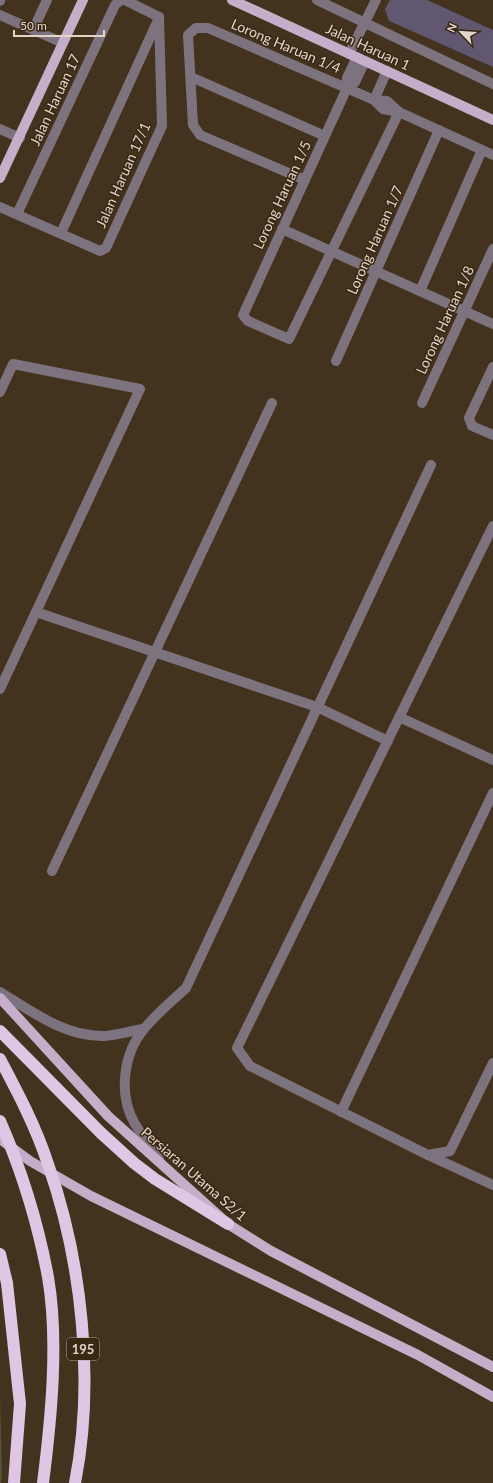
<svg xmlns="http://www.w3.org/2000/svg" width="493" height="1483" font-family="Lato,sans-serif">
  <rect width="100%" height="100%" fill="#43321d"/>
  <polygon fill="#52553a" points="0,1395 2,1475 1,1483 0,1483"/>
  <polygon fill="#615771" points="390,0 427,0 493,30 493,67 389,21 385,9"/>
  <g fill="none" stroke-linecap="round" stroke-linejoin="round">
    <g stroke="#7d737f" stroke-width="10">
      <polyline points="125,0 159,17"/>
      <polyline points="317,0 493,84"/>
      <polyline points="0,1 0,0"/>
      <polyline points="0,15 63,43"/>
      <polyline points="33,30 47,0"/>
      <polyline points="349,54 376,0"/>
      <polyline points="357,57 347,78 347,88 243,315 248,321 289,339 399,112"/>
      <polyline points="191,77 325,136"/>
      <polyline points="347,88 355,82 365,61"/>
      <polyline points="374,100 383,109 399,112 493,155"/>
      <polyline points="374,100 387,71"/>
      <polyline points="0,129 20,138"/>
      <polyline points="305,180 200,135 193,125 188,35 196,28 208,28 374,100 387,101 399,112"/>
      <polyline points="0,207 100,251 106,248 162,126 159,17"/>
      <polyline points="17,214 115,5 121,0"/>
      <polyline points="282,229 493,324"/>
      <polyline points="61,233 158,20"/>
      <polyline points="420,291 482,150"/>
      <polyline points="336,361 439,130"/>
      <polyline points="493,367 469,418 472,426 493,435"/>
      <polyline points="0,392 13,364 140,389 0,689"/>
      <polyline points="422,403 493,249"/>
      <polyline points="493,526 237,1048 250,1066 428,1155 450,1151 493,1063"/>
      <polyline points="36,612 317,707 388,741"/>
      <polyline points="399,717 493,760"/>
      <polyline points="52,871 272,403"/>
      <path d="M0,992C31,1011 65,1037 104,1036C117,1035 130,1031 143,1029"/>
      <polyline points="341,1112 493,793"/>
      <polyline points="428,1155 493,1185"/>
      <path d="M159,1159C151,1148 142,1136 135,1124C118,1095 123,1054 144,1029C156,1014 172,1001 186,988L431,465"/>
    </g>
    <g stroke="#c4aec9" stroke-width="10">
      <polyline points="232,0 493,120"/>
      <polyline points="0,178 83,0"/>
      <polyline points="0,998 108,1116 228,1224 271,1251 493,1367"/>
      <polyline points="0,1139 30,1161 91,1196 418,1355 493,1397"/>
    </g>
    <g stroke="#e0c6e5" stroke-width="12">
      <polyline points="0,1031 101,1133 134,1163 155,1179 228,1224"/>
      <path d="M0,1059C18,1093 36,1127 48,1164C82,1261 95,1382 75,1483"/>
      <path d="M0,1121C22,1171 38,1224 48,1277C59,1341 51,1420 43,1483"/>
      <polyline points="0,1254 7,1283 20,1404 14,1483"/>
    </g>
  </g>
  <g text-anchor="middle" stroke-width="3" stroke-linejoin="round" paint-order="stroke">
    <rect fill="#392813" stroke="#afa293" stroke-width="1" x="67" y="1338" width="32" height="22" rx="3"/>
    <g font-size="13" font-weight="bold" fill="#e1d6ca">
      <text x="83" y="1354">195</text>
    </g>
    <g font-size="14" fill="#e1d6ca" stroke="#392813">
      <text transform="translate(286 46) rotate(23)" y="5">Lorong Haruan 1/4</text>
      <text transform="translate(368 47) rotate(25)" y="5">Jalan Haruan 1</text>
      <text transform="translate(55 100) rotate(-65)" y="5">Jalan Haruan 17</text>
      <text transform="translate(123 175) rotate(-66)" y="5">Jalan Haruan 17/1</text>
      <text transform="translate(282 195) rotate(-65)" y="5">Lorong Haruan 1/5</text>
      <text transform="translate(375 240) rotate(-66)" y="5">Lorong Haruan 1/7</text>
      <text transform="translate(445 320) rotate(-65)" y="5">Lorong Haruan 1/8</text>
      <text transform="translate(194 1174) rotate(41)" y="5">Persiaran Utama S2/1</text>
    </g>
  </g>
  <g transform="translate(461 32) rotate(295)" stroke="#392813" stroke-width="3" paint-order="stroke">
  <path d="M0-3L7 15L0 10L-7 15Z" fill="#e1d6ca"/>
  <text y="-6" font-size="11" font-weight="bold" text-anchor="middle" fill="#e1d6ca">N</text>
  </g>
  <path d="M14 30v6h90v-6" fill="none" stroke="#e1d6ca" stroke-width="2"/>
  <text x="20" y="30" font-size="12" fill="#e1d6ca" stroke="#392813" stroke-width="3" paint-order="stroke">50 m</text>
</svg>
